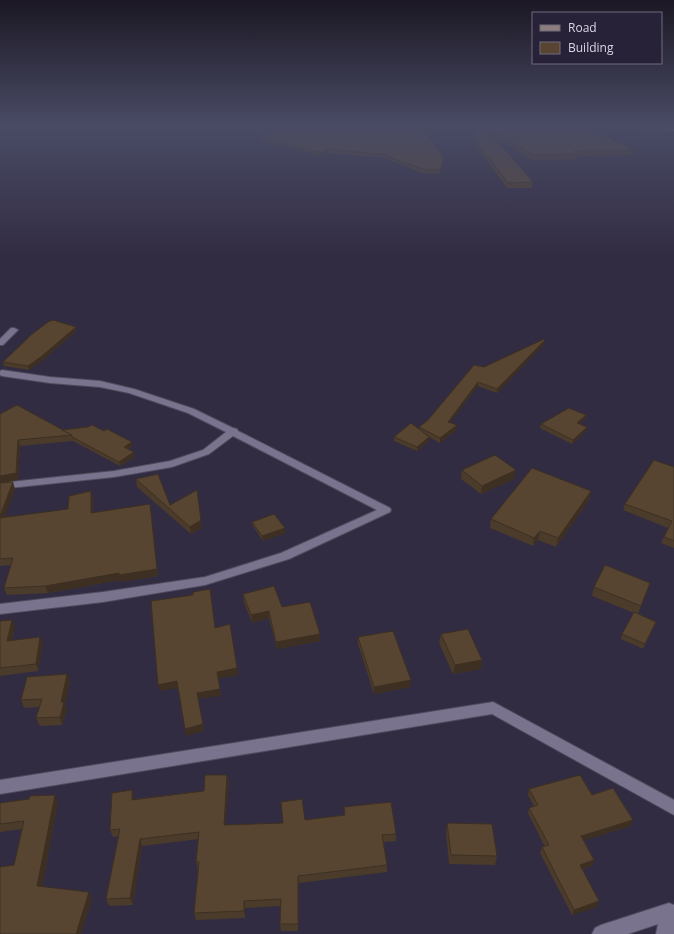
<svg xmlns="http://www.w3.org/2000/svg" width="674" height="934" font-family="'Open Sans',sans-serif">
  <rect width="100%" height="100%" fill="#322c42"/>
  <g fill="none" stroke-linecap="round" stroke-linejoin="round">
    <g stroke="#4f4a5d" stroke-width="2">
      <g id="minor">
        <polygon points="11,328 14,328 18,330 3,345 0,345 0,339"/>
        <polygon points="2,370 50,377 100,381 134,389 194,409 233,428 237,429 238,431 390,508 391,510 390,512 289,559 205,585 103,602 0,614 0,604 103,592 205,577 281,553 377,510 233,436 209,454 172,467 114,477 0,489 0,483 114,471 170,461 203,450 226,432 188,413 129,393 100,387 50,383 2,376 0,375 0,371"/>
        <polygon points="493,702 674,800 674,815 492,714 0,794 0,780"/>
        <polygon points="669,903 674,905 674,934 656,934 658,924 628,934 592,934 595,928 601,925"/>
      </g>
    </g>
    <g stroke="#4f4a5d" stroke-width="2">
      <polygon id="secondary" points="631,126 674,129 674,131 633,127"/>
    </g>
    <use href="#minor" fill="#79738d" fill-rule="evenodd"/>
    <use href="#secondary" fill="#8b7e7c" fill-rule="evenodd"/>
  </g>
  <g fill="#4b3b2a">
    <polygon points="475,126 634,150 633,155 577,156 576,159 532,160 495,137 533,182 532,188 507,188 473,142"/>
    <polygon points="422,127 444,158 444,161 439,174 422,173 387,159 387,158 328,153 321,156 260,140 259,137 425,127"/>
    <polygon points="76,331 43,360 29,370 4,366 3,362"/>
    <polygon points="544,344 497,393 478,386 450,422 456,430 440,443 429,437 429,441 417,451 394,441 394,437 419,429 419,427 428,420 484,367"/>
    <polygon points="0,414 62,430 104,431 132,442 132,446 128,449 134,452 135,457 120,466 73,441 20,446 18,480 0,483"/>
    <polygon points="586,415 585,419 579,424 587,427 586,431 572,444 540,428 541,424"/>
    <polygon points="674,467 674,548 661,543 664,537 668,528 623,510 625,504"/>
    <polygon points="462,470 514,479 481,494 461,479"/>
    <polygon points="136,479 170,505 202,528 191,534 137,487"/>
    <polygon points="0,483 15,489 4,517 68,509 91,491 93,498 93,513 151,511 158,576 120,582 120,580 48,593 7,595 4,588 11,565 0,566"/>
    <polygon points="591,491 589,500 556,547 538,540 533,546 490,528 491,519"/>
    <polygon points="252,522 285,533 263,541 253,526"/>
    <polygon points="650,583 638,614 656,622 643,649 621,639 622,634 634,613 592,596 594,587"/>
    <polygon points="243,594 282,607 320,641 277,649 269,618 252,623 244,602"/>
    <polygon points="0,621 15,627 12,640 43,644 38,671 0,676"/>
    <polygon points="441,634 482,660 481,669 453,674 439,643"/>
    <polygon points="358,637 411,680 410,687 374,694 358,644"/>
    <polygon points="67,674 70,681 65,705 67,709 62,725 40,726 36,718 40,707 24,708 21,700"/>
    <polygon points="227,775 229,782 225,825 283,823 344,815 344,807 396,834 396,841 384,842 387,865 387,872 299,883 298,931 281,931 280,924 281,906 245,908 245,918 196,920 194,913 199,870 198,870 196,862 199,839 142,846 133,905 109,906 106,899 119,836 113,837 110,830 134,797 134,799 204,791"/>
    <polygon points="529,789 592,795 631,826 584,840 594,860 592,866 583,869 597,907 572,915 540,853 542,847 545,847 528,813 529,808 534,806 528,795"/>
    <polygon points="58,802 42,887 92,899 81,934 0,934 14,865 22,829 0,832 0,803"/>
    <polygon points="447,823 497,856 495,865 449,864 446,832"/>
  </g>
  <g fill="#3d3022">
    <polygon points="328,149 328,153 321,156 321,153"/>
    <polygon points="444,158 444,161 439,174 440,170"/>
    <polygon points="76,327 76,331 43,360 29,370 28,366"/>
    <polygon points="545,340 544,344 497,393 497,389"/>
    <polygon points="478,382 478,386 447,426 448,422"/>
    <polygon points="586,415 585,419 576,427 577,423"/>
    <polygon points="457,425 456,430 440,443 440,438"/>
    <polygon points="587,427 586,431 572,444 573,440"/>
    <polygon points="429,437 429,441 417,451 417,447"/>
    <polygon points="18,440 20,446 18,480 0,483 0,476"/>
    <polygon points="132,442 132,446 124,451 124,447"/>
    <polygon points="134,452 135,457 120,466 119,462"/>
    <polygon points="516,470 514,479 481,494 482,486"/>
    <polygon points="13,482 15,489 2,525 0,520 0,516"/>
    <polygon points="197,490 202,528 191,534 190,527"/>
    <polygon points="91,491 93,498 93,520 91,513"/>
    <polygon points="591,491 589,500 556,547 558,538"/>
    <polygon points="150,504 151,511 158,576 120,582 120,580 48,593 45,586"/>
    <polygon points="285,528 285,533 263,541 262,536"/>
    <polygon points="540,531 538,540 533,546 534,538"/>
    <polygon points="269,611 269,618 252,623 251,615"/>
    <polygon points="12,620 15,627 10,648 7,641"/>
    <polygon points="320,634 320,641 277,649 276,642"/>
    <polygon points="40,637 43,644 38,671 36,664"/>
    <polygon points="482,660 481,669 453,674 455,665"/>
    <polygon points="237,668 238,675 218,679 217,672"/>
    <polygon points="67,674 70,681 65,705 67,709 62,725 60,717 61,702"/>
    <polygon points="411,680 410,687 374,694 374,687"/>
    <polygon points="177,681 179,688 160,691 158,685"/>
    <polygon points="220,689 221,696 198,699 197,693"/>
    <polygon points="203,724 204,731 186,736 185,729"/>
    <polygon points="227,775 229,782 225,832 224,825"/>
    <polygon points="132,790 134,797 134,807 132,800"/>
    <polygon points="55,795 58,802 41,894 37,886"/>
    <polygon points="633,820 631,826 579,842 581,836"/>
    <polygon points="140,839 142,846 133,905 130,898"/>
    <polygon points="594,860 592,866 578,870 580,865"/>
    <polygon points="298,876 299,883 298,931"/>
    <polygon points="89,892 92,899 81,934 76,934"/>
    <polygon points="244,901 245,908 245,918 244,911"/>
    <polygon points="599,901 597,907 572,915 574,910"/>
  </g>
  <g fill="#574531" stroke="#3d3022">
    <polygon points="281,126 421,126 444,158 440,170 423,169 387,156 388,155 328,149 321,153 259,137"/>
    <polygon points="475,126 579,126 590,129 634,150 574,151 577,154 533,155 485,127 533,182 508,183 473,137"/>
    <polygon points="53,320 76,327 42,356 28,366 3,362 31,335 48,322"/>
    <polygon points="544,339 545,340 497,389 478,382 448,422 457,425 440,438 419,427 428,420 474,365 484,367"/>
    <polygon points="17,405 72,435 18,440 16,473 0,476 0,414"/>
    <polygon points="569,408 586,415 577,423 587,427 573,440 541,424"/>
    <polygon points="411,423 429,437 417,447 394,437"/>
    <polygon points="92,425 104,431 107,429 132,442 124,447 134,452 119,462 72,437 72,435 62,430 88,427"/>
    <polygon points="495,455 516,470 482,486 462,470"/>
    <polygon points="654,460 674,467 674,541 664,537 672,521 625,504"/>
    <polygon points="532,468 591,491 558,538 540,531 534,538 491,519"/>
    <polygon points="158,474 170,505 197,490 201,520 190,527 136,479"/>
    <polygon points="13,482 0,516 0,483"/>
    <polygon points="91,491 91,513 150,504 157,569 119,575 119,573 45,586 4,588 13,558 0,559 0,518 68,509 69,496"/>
    <polygon points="274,514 285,528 262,536 252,522"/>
    <polygon points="605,565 650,583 641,606 594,587"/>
    <polygon points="274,586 282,607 310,602 320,634 276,642 269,611 251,615 243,594"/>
    <polygon points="210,589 215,628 230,624 237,668 217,672 220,689 197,693 203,724 185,729 177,681 158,685 151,601 193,595 193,592"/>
    <polygon points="634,612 656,622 645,644 622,634"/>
    <polygon points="12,620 7,641 40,637 36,664 0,668 0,621"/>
    <polygon points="468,629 482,660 455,665 441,634"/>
    <polygon points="393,631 411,680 374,687 358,637"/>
    <polygon points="67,674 61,702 64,702 60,717 36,718 42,699 21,700 27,677"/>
    <polygon points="205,775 227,775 224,825 283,823 281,802 302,799 305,820 345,815 344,807 391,802 396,834 382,835 387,865 298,876 298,924 280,924 281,899 244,901 244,911 194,913 199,862 196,862 199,832 140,839 130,898 106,899 120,829 110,830 112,793 132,790 132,800 204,791"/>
    <polygon points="580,775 592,795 613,788 633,820 581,836 594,860 580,865 599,901 574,910 542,847 549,845 529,808 538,805 529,789"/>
    <polygon points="55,795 37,886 89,892 76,934 0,934 0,867 14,865 24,821 0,824 0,803 29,799 30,796"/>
    <polygon points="447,823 492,824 497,856 451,855"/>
  </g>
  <linearGradient id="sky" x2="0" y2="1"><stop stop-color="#1c1824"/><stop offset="0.49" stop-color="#494b65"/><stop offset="1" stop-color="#494b65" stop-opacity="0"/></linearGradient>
  <rect width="674" height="257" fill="url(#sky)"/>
  <rect x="532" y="12" width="130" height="52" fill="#282238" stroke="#6f6a7d"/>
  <rect x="540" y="25" width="20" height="6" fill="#8b7e7c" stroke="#6f6a7d"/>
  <text x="568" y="32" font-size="12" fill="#d9d6e5">Road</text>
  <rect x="540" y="42" width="20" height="12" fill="#574531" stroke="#6f6a7d"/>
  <text x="568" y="52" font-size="12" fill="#d9d6e5">Building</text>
</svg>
